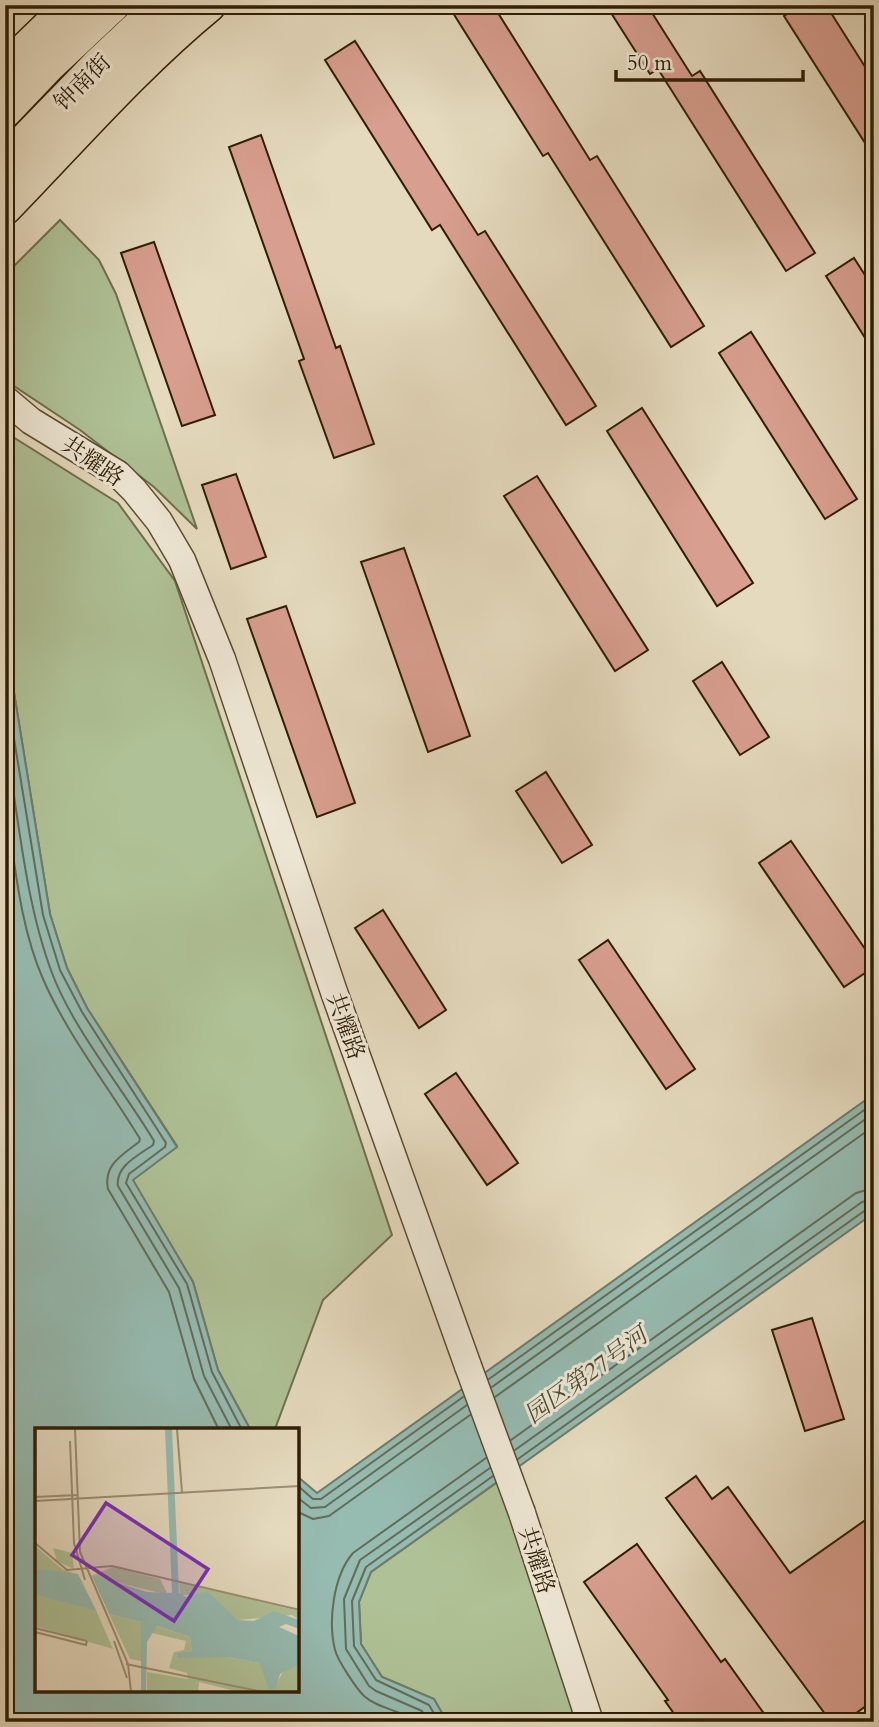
<svg xmlns="http://www.w3.org/2000/svg" width="879" height="1727" font-family="Cardo,'Noto Serif SC',serif">
  <rect width="100%" height="100%" fill="#e5dabe"/>
  <filter id="stains"><feTurbulence type="fractalNoise" baseFrequency=".00286" numOctaves="4"/><feColorMatrix values="0 0 0 0 .2 0 0 0 0 .09 0 0 0 0 .02 0 0 0 .5 -.17"/></filter>
  <radialGradient id="worn" r=".72"><stop offset=".6" stop-color="#630" stop-opacity="0"/><stop offset="1" stop-color="#630" stop-opacity=".3"/></radialGradient>
  <g fill="#afc196" stroke="#6f6f4d" stroke-width="2">
    <polygon points="60,220 99,260 116,294 197,529 154,487 80,430 11,384 5,375 5,291 10,286 5,281 5,275"/>
    <polygon points="5,432 118,503 175,581 392,1235 323,1300 275,1429 250,1429 218,1370 193,1282 132,1180 177,1146 87,1008 67,968 50,914 10,668 5,653"/>
    <polygon points="499,1481 585,1722 447,1722 434,1699 382,1677 361,1644 359,1602 371,1572"/>
  </g>
  <polygon fill="#96bbb1" stroke="#6d7c6c" stroke-width="2" points="5,653 10,668 50,914 67,968 87,1008 177,1147 133,1180 193,1282 218,1370 250,1429 37,1430 37,1690 298,1690 298,1477 317,1493 874,1094 874,1213 371,1572 359,1602 361,1644 382,1677 434,1699 447,1722 5,1722"/>
  <g fill="none" stroke-linecap="round" stroke-linejoin="round">
    <g stroke="#626c5a" stroke-width="2">
      <polyline points="5,684 43,915 60,970 82,1012 166,1143 165,1147 129,1174 126,1183 187,1284 212,1372 242,1430"/>
      <path d="M5,737C18,813 25,902 52,973C73,1029 123,1089 154,1141L153,1145C139,1155 115,1166 118,1186L179,1288L204,1376L232,1430"/>
      <path d="M5,802C15,861 19,924 43,979C68,1036 108,1086 140,1139L139,1142C122,1155 103,1165 108,1189L169,1292L194,1379L219,1430"/>
      <polyline points="489,1379 874,1103"/>
      <polyline points="492,1387 874,1113"/>
      <polyline points="495,1397 874,1126"/>
      <polyline points="511,1440 856,1193 874,1188"/>
      <polyline points="515,1450 862,1202 874,1199"/>
      <polyline points="518,1459 867,1209 874,1208"/>
      <polyline points="298,1486 313,1499 321,1499 463,1397"/>
      <polyline points="298,1498 311,1508 325,1507 467,1405"/>
      <polyline points="298,1512 313,1519 329,1516 470,1415"/>
      <path d="M417,1722C402,1710 378,1709 364,1696C356,1688 338,1661 335,1650C328,1622 333,1576 353,1553L486,1458"/>
      <polyline points="429,1722 422,1711 376,1691 369,1686 346,1649 344,1599 360,1560 490,1468"/>
      <polyline points="439,1722 429,1705 376,1680 354,1646 352,1601 366,1567 493,1476"/>
    </g>
  </g>
  <g fill="#d89e8f" stroke="#2f1d04" stroke-width="2">
    <polygon points="448,5 493,5 590,160 597,156 704,326 671,347 548,153 543,156"/>
    <polygon points="606,5 647,5 692,76 700,71 815,253 786,271 658,69 650,74"/>
    <polygon points="801,5 826,5 874,81 874,157 784,16"/>
    <polygon points="355,41 478,235 485,231 596,406 566,425 440,225 432,230 325,60"/>
    <polygon points="261,135 336,348 340,346 374,444 334,458 299,361 304,359 229,147"/>
    <polygon points="154,242 215,415 182,426 121,253"/>
    <polygon points="854,258 874,289 874,352 826,276"/>
    <polygon points="751,332 857,499 825,519 719,353"/>
    <polygon points="642,408 753,583 717,606 607,431"/>
    <polygon points="236,474 266,557 231,569 202,485"/>
    <polygon points="537,476 648,650 615,671 504,496"/>
    <polygon points="404,548 470,736 428,752 361,562"/>
    <polygon points="286,606 355,803 317,817 247,619"/>
    <polygon points="722,662 769,737 740,755 693,681"/>
    <polygon points="546,772 592,845 562,863 516,791"/>
    <polygon points="791,841 874,962 874,967 844,987 759,863"/>
    <polygon points="383,910 446,1010 419,1028 355,928"/>
    <polygon points="608,940 695,1069 666,1089 579,960"/>
    <polygon points="456,1073 518,1163 487,1185 425,1094"/>
    <polygon points="812,1318 844,1419 805,1431 772,1330"/>
    <polygon points="696,1476 712,1499 728,1487 790,1573 874,1514 874,1700 844,1722 831,1722 666,1498"/>
    <polygon points="637,1544 721,1662 725,1659 770,1722 680,1722 665,1701 668,1700 584,1582"/>
  </g>
  <g fill="none" stroke-linecap="round" stroke-linejoin="round">
    <g stroke="#5c4c32" stroke-width="29">
      <g id="minor">
        <polyline points="5,399 31,421 118,474 134,490 159,521 182,560 222,659 334,992 468,1366"/>
        <polyline points="522,1513 590,1722"/>
      </g>
    </g>
    <g stroke="#2f1d04" stroke-width="36">
      <g id="major">
        <polyline points="5,69 71,5"/>
        <polyline points="5,111 47,67 113,5"/>
        <polyline points="5,161 99,64 162,5"/>
        <path d="M5,208C72,139 135,66 209,5"/>
      </g>
    </g>
    <use href="#minor" stroke="#eee7d5" stroke-width="26"/>
    <use href="#major" stroke="#e5dabe" stroke-width="33"/>
    <g stroke="#5c4c32" stroke-width="29" stroke-linecap="butt">
      <polyline id="minor-bridge" points="468,1366 522,1513"/>
    </g>
    <use href="#minor-bridge" stroke="#eee7d5" stroke-width="26"/>
  </g>
  <g text-anchor="middle" stroke-width="6" stroke-linejoin="round" paint-order="stroke">
    <g font-size="23" fill="#2f1d04" stroke="#eee7d5">
      <text transform="translate(82 82) rotate(-45)" y="8">钟南街</text>
      <text transform="translate(93 461) rotate(34)" y="8">共耀路</text>
      <text transform="translate(346 1026) rotate(70)" y="8">共耀路</text>
      <text transform="translate(537 1560) rotate(72)" y="8">共耀路</text>
    </g>
    <g font-size="24" font-style="italic" fill="#4e4c38" stroke="#eee7d5">
      <text transform="translate(586 1375) rotate(-36)" y="8">园区第27号河</text>
    </g>
  </g>
  <g transform="translate(35 1428)">
    <rect width="264" height="264" fill="#e5dabe"/>
    <path d="M0,118L27,141L44,147L0,142ZM18,120L37,125L39,141L22,133ZM78,139L125,151L133,167L56,148ZM144,154L264,183V192L257,187L203,192L162,167H145ZM0,167L61,182L78,221L0,198ZM74,186L106,194V233L95,231ZM121,198L155,209L157,223L141,225L142,229H193L224,235L231,253L241,257L250,240L264,236V264H204L164,254L163,264H112V244L153,251L152,245L134,240L139,224L149,222L151,213L117,205Z" fill="#afc196"/>
    <path d="M130,1H137L144,165L151,169L172,163L203,192L219,193L239,183L264,192V201L251,196L244,199L264,208V236L245,246L241,260L234,262L224,235L193,229L142,230L141,225L157,223L155,209L122,198L112,214L111,264H106V194L0,167V142L5,141L65,149L112,164L137,165Z" fill="#96bbb1"/>
    <path d="M42,144H55L76,190L63,186Z" fill="#e5dabe"/>
    <path fill="none" stroke="#9c8e74" stroke-width="2" d="M40,1L45,124L93,236L96,264M142,1L147,64M35,13L39,115L50,152M0,69L42,67M0,73L265,58M0,115L32,142L77,138L265,182M0,200L52,213M0,204L51,217L52,213M79,213L92,250M91,236L228,264"/>
    <path fill="#7b2cbf" fill-opacity="0.15" stroke="#7b2cbf" stroke-width="3.5" d="M71,75L173,141L139,193L37,127Z"/>
    <rect width="264" height="264" fill="none" stroke="#2f1d04" stroke-width="3.5"/>
  </g>
  <rect width="879" height="1727" fill="none" stroke="#e5dabe" stroke-width="28"/>
  <rect x="7" y="7" width="865" height="1713" fill="none" stroke="#2f1d04" stroke-width="3.5"/>
  <rect x="14" y="14" width="851" height="1699" fill="none" stroke="#2f1d04" stroke-width="2"/>
  <path d="M616 70v10h187v-10" fill="none" stroke="#2f1d04" stroke-width="3.5"/>
  <text x="627" y="70" font-size="21" fill="#2f1d04" stroke="#eee7d5" stroke-width="5" paint-order="stroke">50 m</text>
  <rect width="100%" height="100%" filter="url(#stains)"/>
  <rect width="100%" height="100%" fill="url(#worn)"/>
</svg>
